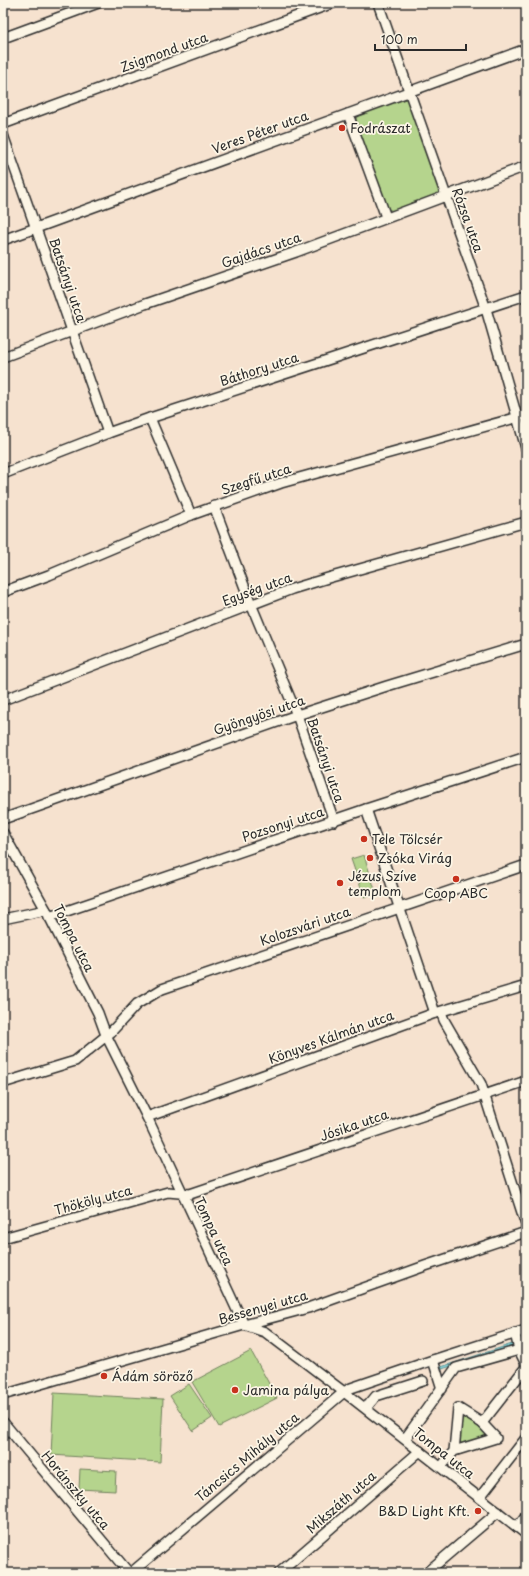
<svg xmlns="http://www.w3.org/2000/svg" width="529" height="1576" font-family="'Playpen Sans',sans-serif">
  <rect width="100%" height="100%" fill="#f6e2cf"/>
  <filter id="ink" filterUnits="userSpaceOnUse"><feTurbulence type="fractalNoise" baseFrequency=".025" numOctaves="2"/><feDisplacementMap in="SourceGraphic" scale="8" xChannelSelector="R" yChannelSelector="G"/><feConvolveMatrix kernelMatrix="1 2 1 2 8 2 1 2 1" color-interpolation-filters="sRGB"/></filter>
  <g filter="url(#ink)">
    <g fill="#b5d48d" stroke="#70805c">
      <polygon points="402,97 407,98 410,102 441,191 439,195 394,211 387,209 355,122 358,114"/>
      <polygon points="364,855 376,893 364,897 351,859"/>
      <polygon points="251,1351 277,1398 219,1427 192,1382"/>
      <polygon points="189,1384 212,1418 193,1431 170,1396"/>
      <polygon points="54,1393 163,1399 160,1462 51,1455"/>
      <polygon points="467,1416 487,1432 486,1440 457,1448 460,1419"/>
      <polygon points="80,1469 116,1471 115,1491 79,1489"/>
    </g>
    <polygon fill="#87d9de" stroke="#629396" points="512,1344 513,1346 442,1369 441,1367"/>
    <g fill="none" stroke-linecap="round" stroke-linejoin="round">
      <g stroke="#2b2b2b" stroke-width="12">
        <g id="minor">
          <polyline points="378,3 486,309 526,448"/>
          <polyline points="3,38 98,3"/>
          <polyline points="348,114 386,217"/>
          <polyline points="3,124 333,3"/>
          <polyline points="3,135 108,433"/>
          <polyline points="3,240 526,49"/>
          <polyline points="3,357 145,304 296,252 526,166"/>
          <polyline points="150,418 191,515"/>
          <polyline points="3,474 108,433 150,418 526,295"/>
          <polyline points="214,506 251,604 297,715 334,821"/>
          <polyline points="3,592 49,575 191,515 281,483 526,415"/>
          <polyline points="3,700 292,589 328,578 526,522"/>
          <polyline points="366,809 435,1013"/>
          <polyline points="3,819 297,715 387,686 526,644"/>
          <polyline points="3,833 46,910 98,1013 106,1035 147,1117 244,1325 265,1332 344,1392 526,1534"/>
          <polyline points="49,917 366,809 526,757"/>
          <polyline points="3,919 46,910"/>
          <polyline points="441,1012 444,1020 481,1084 526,1225"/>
          <polyline points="3,1083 75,1061 111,1032 137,1004 162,989 526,865"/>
          <polyline points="147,1117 435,1013 526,986"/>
          <polyline points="3,1238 168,1192 190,1194 526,1081"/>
          <polyline points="515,1333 519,1350 526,1364"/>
          <polyline points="433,1360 442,1389"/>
          <polyline points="3,1395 244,1325 308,1308 425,1266 526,1232"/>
          <polyline points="366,1408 376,1396 423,1381"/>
          <polyline points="3,1422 129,1573"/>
          <polyline points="482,1423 526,1367"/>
          <polyline points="405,1439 456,1368 519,1350"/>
          <polyline points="441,1467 454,1451 458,1408 482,1423 496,1438 454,1451"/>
          <polyline points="480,1497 526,1438"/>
          <polyline points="517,1527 526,1515"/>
          <polyline points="131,1573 344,1392 351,1388 433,1360 526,1330"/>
          <polyline points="279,1573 420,1451"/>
          <polyline points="426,1573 498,1512"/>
        </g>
      </g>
      <use href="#minor" stroke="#fcf5e5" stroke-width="9"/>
    </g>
  </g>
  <g fill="#c8321e" stroke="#fcf5e5" stroke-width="1.5">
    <circle cx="342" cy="128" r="4"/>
    <circle cx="364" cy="839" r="4"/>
    <circle cx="370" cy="858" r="4"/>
    <circle cx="456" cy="879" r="4"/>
    <circle cx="340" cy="883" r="4"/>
    <circle cx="104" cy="1376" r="4"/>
    <circle cx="235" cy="1390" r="4"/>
    <circle cx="478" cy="1511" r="4"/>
  </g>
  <g text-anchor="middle" stroke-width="3.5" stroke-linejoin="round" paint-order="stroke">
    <g font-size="13" fill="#2b2b2b" stroke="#fcf5e5">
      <text transform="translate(164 52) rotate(-20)" y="5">Zsigmond utca</text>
      <text transform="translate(260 132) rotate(-20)" y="5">Veres Péter utca</text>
      <text transform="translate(468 220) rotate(70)" y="5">Rózsa utca</text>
      <text transform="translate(261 250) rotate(-19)" y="5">Gajdács utca</text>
      <text transform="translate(68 280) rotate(71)" y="5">Batsányi utca</text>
      <text transform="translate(259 369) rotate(-18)" y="5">Báthory utca</text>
      <text transform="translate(256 479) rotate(-18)" y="5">Szegfű utca</text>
      <text transform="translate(257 589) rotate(-20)" y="5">Egység utca</text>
      <text transform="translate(259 715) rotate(-19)" y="5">Gyöngyösi utca</text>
      <text transform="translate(326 760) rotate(71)" y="5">Batsányi utca</text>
      <text transform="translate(283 824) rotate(-18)" y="5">Pozsonyi utca</text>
      <text transform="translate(305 926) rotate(-19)" y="5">Kolozsvári utca</text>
      <text transform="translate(74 938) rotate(63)" y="5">Tompa utca</text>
      <text transform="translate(331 1037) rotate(-20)" y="5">Könyves Kálmán utca</text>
      <text transform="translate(354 1125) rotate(-19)" y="5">Jósika utca</text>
      <text transform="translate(93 1200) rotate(-15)" y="5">Thököly utca</text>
      <text transform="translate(214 1231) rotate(65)" y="5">Tompa utca</text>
      <text transform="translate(263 1307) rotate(-16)" y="5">Bessenyei utca</text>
      <text transform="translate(444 1453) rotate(38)" y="5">Tompa utca</text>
      <text transform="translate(247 1457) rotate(-40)" y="5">Táncsics Mihály utca</text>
      <text transform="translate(76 1490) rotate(50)" y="5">Horánszky utca</text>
      <text transform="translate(341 1502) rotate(-41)" y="5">Mikszáth utca</text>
    </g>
    <g font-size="13" fill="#2b2b2b" stroke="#fcf5e5" text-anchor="start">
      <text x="350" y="133">Fodrászat</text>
      <text x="372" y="844">Tele Tölcsér</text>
      <text x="378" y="863">Zsóka Virág</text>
      <text x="348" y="881">Jézus Szíve<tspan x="348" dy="15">templom</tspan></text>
      <text x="456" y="898" text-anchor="middle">Coop ABC</text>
      <text x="112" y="1381">Ádám söröző</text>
      <text x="243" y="1395">Jamina pálya</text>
      <text x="470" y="1516" text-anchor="end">B&amp;D Light Kft.</text>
    </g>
  </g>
  <rect width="529" height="1576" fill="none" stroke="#fcf5e5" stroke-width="16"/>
  <rect x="8" y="8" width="513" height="1560" fill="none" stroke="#2b2b2b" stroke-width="1.5" filter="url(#ink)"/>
  <path d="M375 44v6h91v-6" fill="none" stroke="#2b2b2b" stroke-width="2"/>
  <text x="381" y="44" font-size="12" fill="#2b2b2b" stroke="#fcf5e5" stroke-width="3" paint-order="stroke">100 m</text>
</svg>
